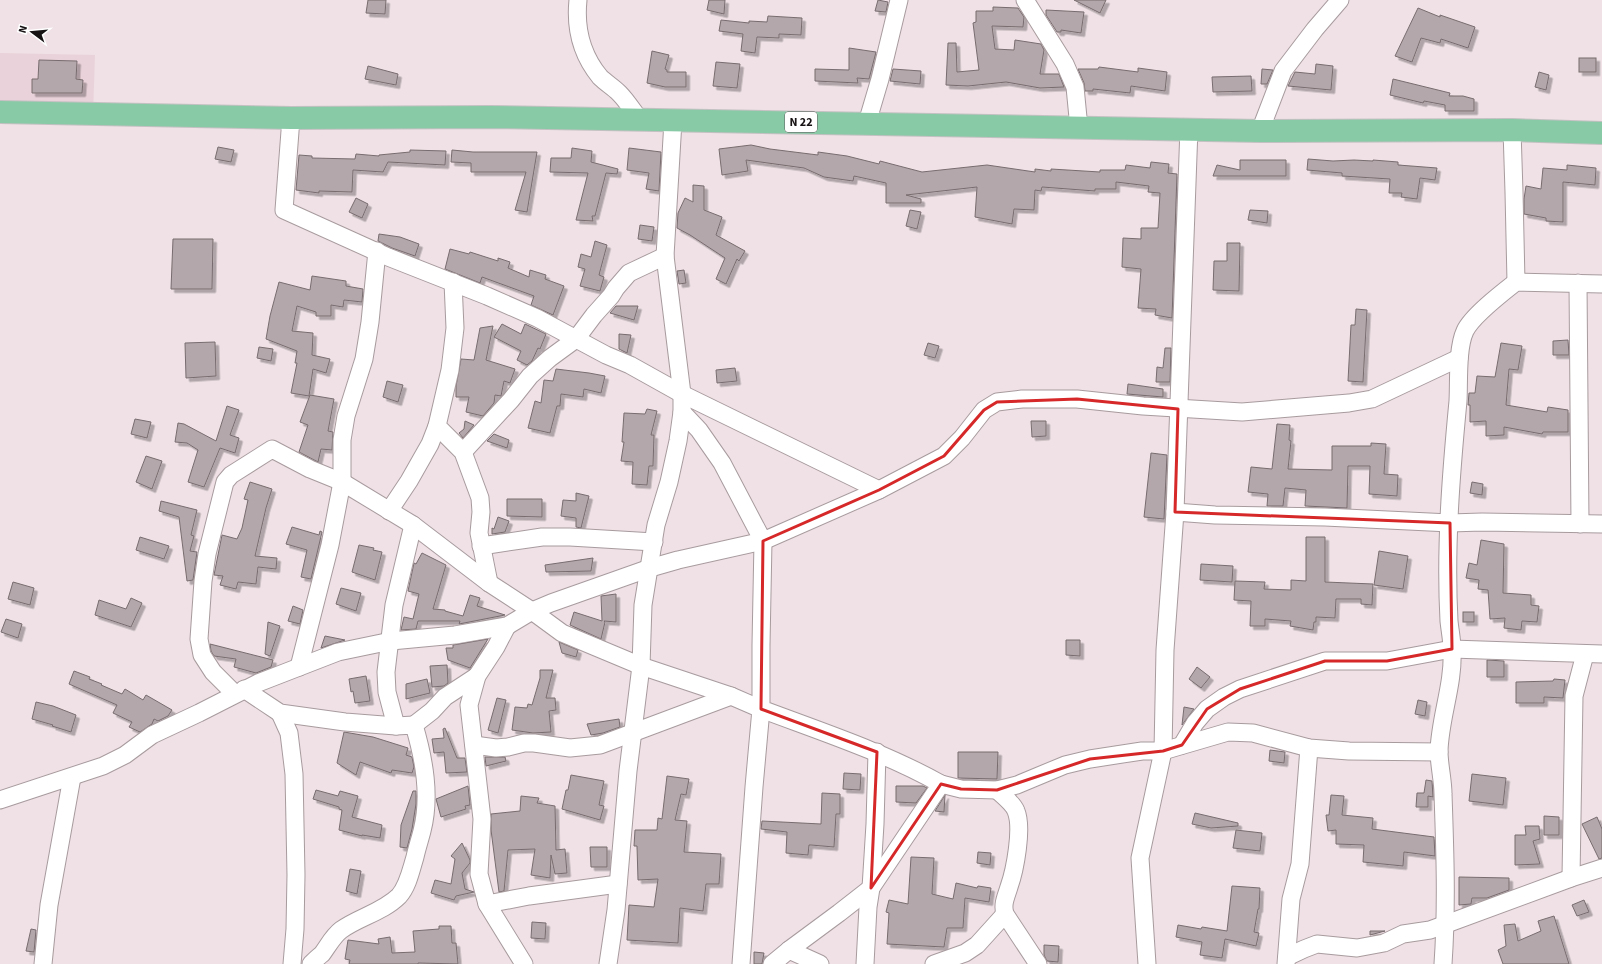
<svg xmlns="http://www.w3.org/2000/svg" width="1602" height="964" font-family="'Source Sans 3',sans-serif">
  <defs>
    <filter id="shadow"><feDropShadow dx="3.5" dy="3.5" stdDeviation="0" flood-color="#0004"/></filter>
  </defs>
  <rect width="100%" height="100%" fill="#efe1e5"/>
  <polygon fill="#e9d2d9" points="0,53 95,55 93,114 0,112"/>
  <g fill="#b4a7ab" stroke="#786c6f" filter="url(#shadow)">
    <polygon points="368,0 386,0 385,14 366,13"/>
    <polygon points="709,0 725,0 724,14 707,10"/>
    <polygon points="878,0 888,2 886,12 875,11"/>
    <polygon points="1074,0 1106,0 1100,13"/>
    <polygon points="993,7 1018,8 1024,17 1023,27 992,26 995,49 1014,50 1015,40 1041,44 1044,50 1040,74 1059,74 1064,87 1040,88 1006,82 968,86 946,85 948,43 956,43 957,72 979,70 973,23 976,22 976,11 993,11"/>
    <polygon points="1418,8 1440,17 1440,15 1475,27 1468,48 1441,39 1440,43 1421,38 1412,62 1395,56"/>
    <polygon points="1046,10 1084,12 1081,33 1061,30 1061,32 1057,32 1046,15"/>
    <polygon points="768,16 802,18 801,35 779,34 779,38 757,37 755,53 741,51 743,34 719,31 721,20 749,23 749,21 767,22"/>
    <polygon points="849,48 876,52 869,79 857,78 858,83 815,81 815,69 849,70"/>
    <polygon points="652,51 669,55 665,69 667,70 667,72 686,72 686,87 665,87 647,83"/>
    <rect x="1579" y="58" width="17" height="14"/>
    <polygon points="39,60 77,61 76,79 83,80 82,93 32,93 32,79 38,79"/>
    <polygon points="716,62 740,64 737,88 713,86"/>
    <polygon points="1316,64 1333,66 1331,90 1288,86 1295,72 1315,74"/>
    <polygon points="368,66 398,74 396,85 365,79"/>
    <polygon points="1099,67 1138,72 1138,68 1167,72 1165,91 1131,86 1130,93 1093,89 1093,91 1085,91 1084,83 1078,69 1098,69"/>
    <polygon points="893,69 921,71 920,84 890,81"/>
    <polygon points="1262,69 1273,70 1267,84 1261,84"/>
    <polygon points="1539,72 1549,75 1546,90 1535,87"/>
    <polygon points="1251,76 1252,91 1213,92 1212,77"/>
    <polygon points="1393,79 1450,93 1449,96 1463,96 1474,99 1474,111 1445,111 1445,105 1424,101 1423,103 1390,95"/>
    <polygon points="751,145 770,149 818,155 818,152 847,156 879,164 880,161 922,172 987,165 1035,172 1035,169 1051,171 1051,169 1100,172 1100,170 1125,170 1126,165 1150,168 1151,162 1169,164 1168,173 1177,174 1172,318 1155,315 1156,309 1138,308 1141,269 1122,267 1123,238 1141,239 1141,228 1158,228 1160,193 1148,192 1149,186 1116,182 1116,189 1095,189 1095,191 1042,187 1041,191 1035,190 1034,210 1014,209 1012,224 975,217 977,187 906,195 921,199 921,203 886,203 886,183 854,176 853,181 824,177 804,168 746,160 748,171 722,175 719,149"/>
    <polygon points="218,147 234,150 231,162 215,159"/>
    <polygon points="572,148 592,151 591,162 618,169 617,174 606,173 595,216 592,216 593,221 576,220 588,173 550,172 551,158 571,158"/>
    <polygon points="629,148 661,152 659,191 646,189 649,173 627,170"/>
    <polygon points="410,150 446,151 445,165 388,162 383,172 353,170 352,192 319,191 319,193 296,190 299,155 312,156 312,158 355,159 356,154 379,156 379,155 410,152"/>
    <polygon points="452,150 473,152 537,152 527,212 515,210 526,172 471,172 471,163 451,162"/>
    <polygon points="1308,159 1333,161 1354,160 1373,161 1373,160 1398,162 1398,165 1437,168 1435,180 1420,178 1417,199 1401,197 1402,193 1389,193 1390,179 1342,176 1342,173 1307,170"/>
    <polygon points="1240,160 1286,160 1286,176 1213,176 1217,165 1240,170"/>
    <polygon points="1567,165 1596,168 1595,185 1563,182 1563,222 1546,221 1546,218 1524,214 1524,199 1526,186 1541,189 1543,168 1567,170"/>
    <polygon points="693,185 704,186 704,210 722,217 716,235 745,251 739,261 737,259 726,284 716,279 725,258 690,235 677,228 678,213 685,198 693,202"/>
    <polygon points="356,198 368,204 362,218 349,212"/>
    <polygon points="910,210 921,212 917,229 906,226"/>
    <polygon points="1250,210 1268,211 1267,223 1248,220"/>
    <polygon points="640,225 654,227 652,241 638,239"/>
    <polygon points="379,234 400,237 419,244 415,256 392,248 378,241"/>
    <polygon points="173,239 213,239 212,289 171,289"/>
    <polygon points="595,241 607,245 599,275 604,277 600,291 580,286 585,269 578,267 581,254 591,257"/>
    <polygon points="1227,243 1240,243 1239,291 1213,290 1214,261 1227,261"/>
    <polygon points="450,249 469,254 470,252 498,261 498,258 510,262 508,268 529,277 530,270 546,275 545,279 564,286 553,315 531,305 534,296 482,277 480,283 445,269"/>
    <polygon points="684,270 686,283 679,284 677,271"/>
    <polygon points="312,276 346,281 346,286 363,289 362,302 344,300 343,307 331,305 331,316 316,316 316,312 297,306 292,331 313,333 312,355 330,359 326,373 313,369 309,396 291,393 297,363 295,363 297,351 266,339 270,316 279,282 310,290"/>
    <polygon points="616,306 638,306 634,320 610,313"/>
    <polygon points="1356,309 1367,310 1363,382 1348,381 1351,325 1355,325"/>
    <polygon points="502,324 521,334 525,324 546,334 540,349 538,348 532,361 527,365 517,360 521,351 494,337"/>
    <polygon points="493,326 486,360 515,369 510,383 504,381 501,396 495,395 494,403 483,416 466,412 469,397 456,397 456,386 461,359 474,360 480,328"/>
    <polygon points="619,334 631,335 627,353 619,349"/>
    <polygon points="1568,340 1569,355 1553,355 1553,341"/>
    <polygon points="215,342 216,376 186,378 185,343"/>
    <polygon points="928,343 939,346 935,358 924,355"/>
    <polygon points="1501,343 1522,346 1518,370 1509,369 1506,405 1547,412 1548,407 1568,410 1568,432 1543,432 1542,434 1504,427 1504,435 1486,436 1486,421 1470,422 1470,405 1468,405 1469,393 1475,393 1477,376 1495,377"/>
    <polygon points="259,347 273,349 271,361 257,358"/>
    <polygon points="1165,348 1171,348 1170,382 1156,382 1157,367 1163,368"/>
    <polygon points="735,368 737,381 717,383 716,370"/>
    <polygon points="556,369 589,373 605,376 601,393 584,389 583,397 561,394 560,406 557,406 550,433 528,428 535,401 541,403 544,380 553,381"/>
    <polygon points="387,381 403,385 398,402 383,397"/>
    <polygon points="1128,384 1163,389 1163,397 1127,394"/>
    <polygon points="310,395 334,399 328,431 333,432 332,450 321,449 318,462 299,452 308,425 300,422"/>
    <polygon points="227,406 239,410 230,435 239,438 235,453 220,448 204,487 188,482 198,450 187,443 175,442 178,423 184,424 216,441"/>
    <polygon points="647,409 657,411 651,435 654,435 653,466 649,466 647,485 632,484 633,462 621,461 624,442 622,442 624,413 645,414"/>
    <polygon points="135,419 151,422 147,438 131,434"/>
    <polygon points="465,421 474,425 463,438 459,433 464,429"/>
    <polygon points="1031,421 1046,421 1046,436 1032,437"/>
    <polygon points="1277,424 1290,425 1289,440 1291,441 1288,469 1332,470 1332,446 1371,446 1371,443 1386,444 1384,474 1398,475 1397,496 1369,494 1370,466 1348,466 1347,508 1305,506 1306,490 1285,488 1283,506 1267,506 1268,494 1248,492 1251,467 1272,469"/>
    <polygon points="494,434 509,440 507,448 487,441"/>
    <polygon points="1151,453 1167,455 1164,519 1144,517"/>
    <polygon points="146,456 162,461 152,489 136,482"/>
    <polygon points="250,482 272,489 266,508 255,556 277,558 276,569 258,567 256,584 238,582 236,589 220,585 223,576 214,575 222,535 237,539 242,528 248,500 244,499"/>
    <polygon points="1472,482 1483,484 1482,495 1470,493"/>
    <polygon points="576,493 589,496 581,528 576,527 576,518 561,516 563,500 576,501"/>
    <polygon points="507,499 542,499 542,517 507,516"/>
    <polygon points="161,501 197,510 191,535 194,536 190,551 197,552 193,580 187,581 179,517 159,511"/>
    <polygon points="498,517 509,521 505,532 492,534 492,528 494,529"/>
    <polygon points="292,527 319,535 320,531 322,532 311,579 301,577 307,550 286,544"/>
    <polygon points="140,537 169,546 164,559 136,550"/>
    <polygon points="1306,537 1325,537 1325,582 1373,584 1372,605 1361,604 1361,599 1336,599 1335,618 1316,617 1316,622 1314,622 1313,630 1290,626 1291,621 1265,619 1265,626 1250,626 1251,601 1234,600 1235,581 1265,582 1264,589 1291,590 1291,580 1306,581"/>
    <polygon points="1481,540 1504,544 1503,593 1531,595 1531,605 1539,606 1537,622 1522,621 1521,630 1504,628 1505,618 1490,619 1488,590 1478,589 1479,580 1466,578 1469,563 1477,565"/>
    <polygon points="359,545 374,548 373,550 382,552 375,580 352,572"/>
    <polygon points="1379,551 1408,556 1403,589 1374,585"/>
    <polygon points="422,553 446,565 433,609 445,610 445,611 463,616 470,595 480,598 477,606 505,615 459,624 460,621 418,621 416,629 401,630 404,617 413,619 419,594 408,591 414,563 416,564"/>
    <polygon points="593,558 591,571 546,572 545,565"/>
    <polygon points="1201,564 1233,566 1232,582 1200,580"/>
    <polygon points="13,582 34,588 30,605 8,599"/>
    <polygon points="341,588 361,593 356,611 336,604"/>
    <polygon points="616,594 616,622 604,621 605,622 601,639 570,625 574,612 602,621 601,596"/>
    <polygon points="131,598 142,603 131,627 95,615 99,600 126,609"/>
    <polygon points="293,606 303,610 300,624 288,621"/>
    <rect x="1463" y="612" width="11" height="10"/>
    <polygon points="6,619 22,624 18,638 1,632"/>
    <polygon points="268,622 280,626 270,656 265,654"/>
    <polygon points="325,636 345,640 321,648"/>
    <polygon points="488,639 470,668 448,660 446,648 453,648 453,645"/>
    <polygon points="1066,640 1080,640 1080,656 1066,655"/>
    <polygon points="559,642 578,650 576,657 562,653"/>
    <polygon points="210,644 273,660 271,667 256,673 234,667 236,659 214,656 211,651"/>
    <polygon points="1487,660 1504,661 1504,677 1487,677"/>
    <polygon points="447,665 448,683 444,686 432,687 430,666"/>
    <polygon points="1197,667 1210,677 1201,688 1189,679"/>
    <polygon points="540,670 553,670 546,698 555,698 556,710 549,711 551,732 533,733 512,730 515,707 527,708 528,704 532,705 540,678"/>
    <polygon points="74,671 90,677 89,679 102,684 101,685 122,694 125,689 143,700 146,695 172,710 168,716 158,721 154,719 152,724 140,732 129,727 132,722 113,713 117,705 69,684"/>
    <polygon points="366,676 370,701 355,703 353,691 351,692 349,679"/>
    <polygon points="427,679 430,693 406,699 406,684"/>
    <polygon points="1554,679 1565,680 1563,698 1544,697 1544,703 1516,703 1516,682 1553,681"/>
    <polygon points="497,698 506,700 498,733 488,730"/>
    <polygon points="1418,700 1427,702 1425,716 1415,714"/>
    <polygon points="36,702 53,706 76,715 71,732 52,726 53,725 32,719"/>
    <polygon points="1184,707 1194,709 1182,725"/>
    <polygon points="619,719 620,727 603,733 591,735 587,724"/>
    <polygon points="445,728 457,758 465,758 467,772 446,773 444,752 434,753 432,739 444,738 443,729"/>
    <polygon points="344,732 373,737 408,748 406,755 412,757 414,767 412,773 392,770 391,773 360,762 356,775 337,763"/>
    <polygon points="1270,750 1285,752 1284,763 1269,761"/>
    <polygon points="958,752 998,752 997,779 958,778"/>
    <polygon points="485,757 505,757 506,761 486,766"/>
    <polygon points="844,773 861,774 860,790 843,789"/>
    <polygon points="1472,774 1506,778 1503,805 1469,801"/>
    <polygon points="571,775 604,781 599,805 604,806 600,820 562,809 566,790 568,790"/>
    <polygon points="667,776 689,779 686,795 681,794 675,820 687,821 684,852 721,854 719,884 706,884 703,911 680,908 678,943 627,940 629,905 654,907 658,879 638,880 637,846 634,846 635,830 657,830 658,818 662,819"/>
    <polygon points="1426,780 1432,781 1433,797 1428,796 1428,807 1416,807 1417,793 1424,793"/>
    <polygon points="468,786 470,805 465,806 466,809 441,817 436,799"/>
    <polygon points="896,786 923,786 927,788 916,803 896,802"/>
    <polygon points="316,790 338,796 340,791 358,796 352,817 382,825 380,838 362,835 362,836 339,830 342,810 339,809 339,807 313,799"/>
    <polygon points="413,791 416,791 416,804 412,829 407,848 400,847 401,825"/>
    <polygon points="822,793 840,794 840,814 836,814 834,847 811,845 809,845 808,855 786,853 787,832 761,829 762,821 821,824"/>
    <polygon points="945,795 944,812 935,811"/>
    <polygon points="1331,795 1344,796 1342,815 1373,818 1372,829 1434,837 1435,856 1404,852 1403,866 1363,862 1364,845 1336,844 1336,830 1328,831 1326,815 1329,815"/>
    <polygon points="521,796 539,798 537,803 555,806 556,850 565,849 567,873 555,874 551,855 550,878 531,875 535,849 508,850 504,891 499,892 491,830 491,814 520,811"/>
    <polygon points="1195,813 1238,823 1238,826 1211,828 1192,824"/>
    <polygon points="1544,816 1559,817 1559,835 1544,835"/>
    <polygon points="1597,817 1602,829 1602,858 1599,859 1582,824"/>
    <polygon points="1525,826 1539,826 1540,839 1533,841 1540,864 1515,865 1515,835 1526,835"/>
    <polygon points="1236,830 1262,833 1260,851 1233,848"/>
    <polygon points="462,843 470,860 470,863 462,873 465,889 474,892 456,896 454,900 431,893 435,880 451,884 455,859 451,856"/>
    <polygon points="590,847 607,847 607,867 591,867"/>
    <polygon points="978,852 991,853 990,865 977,863"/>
    <polygon points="911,857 934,858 932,894 953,899 956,883 977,888 978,886 991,888 989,902 965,898 963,928 947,928 944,947 887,944 889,913 886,912 889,900 908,904"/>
    <polygon points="350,869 361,871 357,894 346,891"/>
    <polygon points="1459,877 1509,878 1509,890 1487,898 1472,898 1471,904 1459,905"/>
    <polygon points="1232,886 1260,888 1259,909 1258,909 1254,932 1259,933 1256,946 1225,939 1222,958 1200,955 1202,942 1176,937 1178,925 1201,929 1202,927 1227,931"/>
    <polygon points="1584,900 1589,912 1577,916 1572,905"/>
    <polygon points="1554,916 1569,964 1503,964 1498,950 1506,946 1504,925 1515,924 1518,941 1541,931 1538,921"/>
    <polygon points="532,922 546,923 545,939 531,938"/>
    <polygon points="439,926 451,926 452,943 456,943 458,964 418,963 418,964 349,964 350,960 345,959 348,940 379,944 378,939 390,937 392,953 415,952 413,931 439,929"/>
    <polygon points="31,929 36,930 34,952 26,951"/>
    <polygon points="1370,931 1385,931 1370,935"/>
    <polygon points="1044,945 1059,946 1058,962 1047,961 1044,955"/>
    <polygon points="754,952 764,953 762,964 754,964"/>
  </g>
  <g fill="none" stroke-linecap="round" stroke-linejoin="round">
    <g stroke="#a89b9e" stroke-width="19">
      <g id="street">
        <path d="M578,0C575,29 581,54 600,77C606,83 613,87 619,93C627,101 633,111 640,120"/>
        <polyline points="1025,0 1065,64 1075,87 1079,128"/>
        <polyline points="291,118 284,210 388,257 487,296 537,318 606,355 630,365 682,394 879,490"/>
        <polyline points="867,123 880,79 899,0"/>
        <polyline points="1512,130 1514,192 1516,282"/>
        <polyline points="1260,131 1283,71 1315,29 1340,0"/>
        <polyline points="453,282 455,328 450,370 437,426 463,452 480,498 481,512 479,533 489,583"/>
        <polyline points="1578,283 1580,524"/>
        <path d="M682,412L699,430L722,463L763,541L761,645V709C822,732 884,752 941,784L871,888L839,913L789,950L772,964"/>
        <polyline points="463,452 511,400 530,376 550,358 576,339 594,315 611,296 616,288 629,273 665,256"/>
        <polyline points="389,511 409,481 430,444 437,426"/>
        <polyline points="1175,512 1215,515 1325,517 1450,523 1482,522 1602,524"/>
        <polyline points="481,546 542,537 570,537 654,542"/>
        <polyline points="299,667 330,545 342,482 342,440 346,416 364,359 370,322 377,251"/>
        <path d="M244,689L280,713L345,722L396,726L414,725C424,759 431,796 422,831C420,839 417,848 415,857C411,870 408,886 399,896C383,912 359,917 341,930C333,936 328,946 322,954C318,957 314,961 311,964"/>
        <polyline points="235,694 213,672 202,655 199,639 203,581 207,554 225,482 231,475 272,449 310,469 342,482 413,525 489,583 532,611 562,633 641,666 731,696 761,709 754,787 741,964"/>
        <polyline points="280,713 289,733 294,774 296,875 295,929 292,964"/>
        <polyline points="414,725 432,711 445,697 477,676"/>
        <polyline points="396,726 387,692 386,672 394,605 413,525"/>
        <polyline points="474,745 496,748 508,747 524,743 534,743 570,748 600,745 731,696"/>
        <polyline points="1182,745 1195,723 1207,709 1224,697 1240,689 1325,661 1387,661 1452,649 1602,654"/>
        <polyline points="941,784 961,789 997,790 1017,785 1065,765 1090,759 1142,751 1163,751 1228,732 1253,733 1309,748 1349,751 1439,752"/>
        <path d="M997,790C1003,796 1013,803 1016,811C1023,828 1015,870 1009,887C1006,897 1002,904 1005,914L1038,964"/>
        <polyline points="0,800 103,766 125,755 152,735 199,713 258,683 338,652 391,641 455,635 507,626 532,611 551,603 650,568 678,560 763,541 879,490 944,456 962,438 984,410 997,402 1022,399 1077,399 1143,406 1242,412 1349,403 1372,399 1459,358"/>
        <polyline points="1571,878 1574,696 1585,654"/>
        <polyline points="487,904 479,874 482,819 469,705 477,676 496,647 507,626"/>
        <polyline points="789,950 820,964"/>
        <polyline points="1287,957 1304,949 1317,944 1357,948 1384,943 1403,934 1430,930 1571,878 1602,868"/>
        <polyline points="43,964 49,905 72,777"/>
        <polyline points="524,964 487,904 529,896 618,884"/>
        <polyline points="608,964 616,910 628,771 641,666 643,605 656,525 669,482 678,441 682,412 682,394 665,256 673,121"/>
        <polyline points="865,964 868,907 871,888 875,824 877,752"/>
        <polyline points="934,964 965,953 977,945 1005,914"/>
        <polyline points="1147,964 1140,858 1163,751 1165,650 1175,512 1189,128"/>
        <polyline points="1286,964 1291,899 1300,864 1309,748"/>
        <path d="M1443,964C1447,907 1445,851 1443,794C1443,780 1439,765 1439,751C1440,717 1454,684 1452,649C1452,640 1450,631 1449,621C1445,548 1451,474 1458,401C1459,382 1457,348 1465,331C1472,316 1502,293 1516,282L1602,284"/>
      </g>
    </g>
    <g stroke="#c3c1c2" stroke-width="24">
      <polyline id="primary" points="0,112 291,118 491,117 1260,131 1512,130 1602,133"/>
    </g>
    <use href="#street" stroke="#fff" stroke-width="17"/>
    <use href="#primary" stroke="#88caa6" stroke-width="22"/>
  </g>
  <path fill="none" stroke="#d62828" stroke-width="3" stroke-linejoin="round" d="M1077,399L1178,409L1175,512L1450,523L1452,649L1387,661H1325L1240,689L1207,709L1182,745L1163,751L1090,759L997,790L961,789L941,784L871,888L877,752L761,709L763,541L879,490L944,456L984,410L997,402Z"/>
  <g text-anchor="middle" stroke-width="3" stroke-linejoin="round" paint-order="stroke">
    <rect fill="#fff" stroke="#5d595a" stroke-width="1" x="785" y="112" width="32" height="20" rx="3"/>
    <g font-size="12" font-weight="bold" fill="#171213">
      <text x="801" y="126">N 22</text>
    </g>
  </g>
  <g transform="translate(32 32) rotate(286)" stroke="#ffffff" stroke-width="3" paint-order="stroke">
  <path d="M0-3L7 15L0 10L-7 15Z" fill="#171213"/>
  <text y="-6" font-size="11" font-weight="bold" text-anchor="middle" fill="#171213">N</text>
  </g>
</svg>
